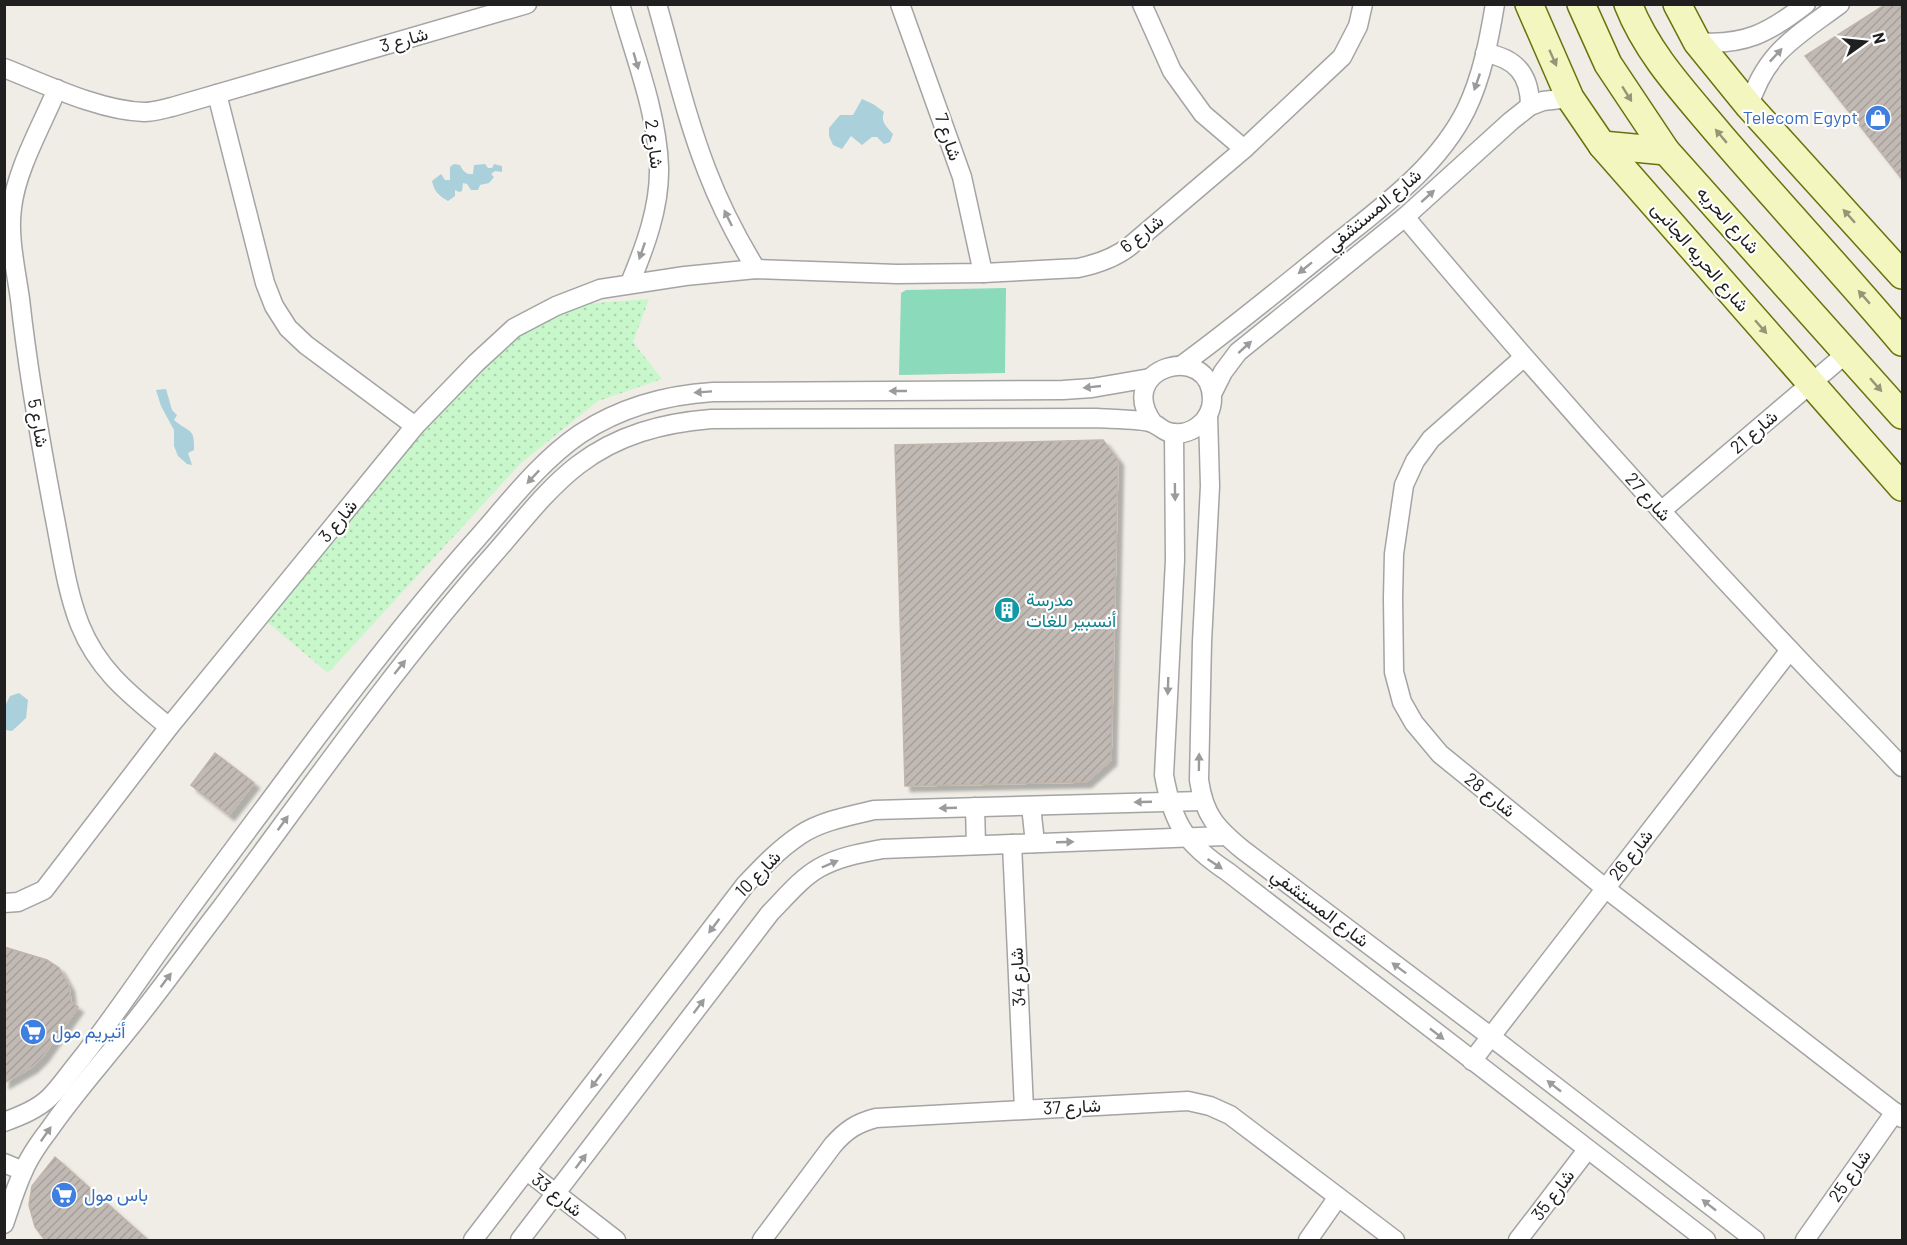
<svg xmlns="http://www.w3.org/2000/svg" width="1907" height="1245" font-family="Barlow,Vazirmatn,sans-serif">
  <defs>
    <pattern id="park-dots" width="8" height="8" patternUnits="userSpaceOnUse" patternTransform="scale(1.5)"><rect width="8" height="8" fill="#c8f7cb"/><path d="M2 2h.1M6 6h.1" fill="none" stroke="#acd3ae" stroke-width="1.8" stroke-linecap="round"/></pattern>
    <pattern id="building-hatch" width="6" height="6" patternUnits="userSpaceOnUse" patternTransform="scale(1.5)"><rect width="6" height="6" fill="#c1b9b4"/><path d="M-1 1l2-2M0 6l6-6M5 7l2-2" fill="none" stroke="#a69f9a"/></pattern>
    <filter id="shadow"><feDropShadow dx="5.5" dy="5.5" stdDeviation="1.5" flood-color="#0004"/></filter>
  </defs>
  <rect width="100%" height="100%" fill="#f0ede7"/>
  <polygon fill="url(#park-dots)" points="649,299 633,342 662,379 598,401 521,463 328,673 260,616 476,363 556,306"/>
  <polygon fill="#8adabb" points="1006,288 1005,373 899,375 901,293 906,290"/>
  <g fill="#aad0db">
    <path d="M862,99L873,104L884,112C880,122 887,127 893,134L890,142L884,144L877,137H872L862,145L851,136L842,149L833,145L829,136V128L840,115H853Z"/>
    <path d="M454,164L460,165C463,171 466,175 473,174L474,165L485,164L488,168H492L494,164L502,166V172L495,171L491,174L494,177L489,183L480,185L478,190H471L467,184L463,183L462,191L459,192L455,190V196L448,201C439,196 434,191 432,181L441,174L445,180H450V167Z"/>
    <path d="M166,389L172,410L177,415L174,420C189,433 195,427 194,450L188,453L192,465L187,464L178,456L174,446V430L161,406L156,390Z"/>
    <polygon points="19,693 28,700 26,718 12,731 5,730 5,706 10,696"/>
  </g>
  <g fill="url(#building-hatch)" stroke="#c1b4aa" stroke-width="1.5" filter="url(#shadow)">
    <polygon points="1886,4 1902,4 1902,179 1805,56"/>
    <polygon points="1103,440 1118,460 1111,760 1086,782 905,786 895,445"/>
    <polygon points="215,753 254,783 229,815 191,785"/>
    <polygon points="4,947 47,960 59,968 69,986 71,1002 78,1007 43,1056 32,1067 4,1083"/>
    <polygon points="55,1157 148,1240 45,1240 35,1227 29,1205 32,1186"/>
  </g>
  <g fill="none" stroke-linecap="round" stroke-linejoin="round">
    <g stroke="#a4a4a4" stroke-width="21">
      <g id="street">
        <path d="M620,4C635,57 657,112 659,167C660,207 645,247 630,283"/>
        <path d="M657,4C673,60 686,117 707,171C720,205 737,238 756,269"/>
        <polyline points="900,4 962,177 983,273"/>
        <polyline points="1142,4 1172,71 1203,114 1244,149"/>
        <path d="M1697,42C1744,46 1769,33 1806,4"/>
        <path d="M1485,53C1516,58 1530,75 1530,106"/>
        <path d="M4,68C45,84 100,111 144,112C153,112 163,109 172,107L527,4"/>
        <path d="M57,89C42,125 16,170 12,208C8,237 16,270 20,299C28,373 41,446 55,519C62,555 67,592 80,625C99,672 132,696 169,727"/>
        <polyline points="217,94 265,283 274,306 288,328 306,345 415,426"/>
        <path d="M1749,106C1766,51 1796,37 1840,4"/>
        <path d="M1405,217C1529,365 1657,509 1789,649C1826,689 1865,727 1902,767"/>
        <polyline points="1523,358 1431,439 1415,461 1404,485 1394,554 1393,598 1394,672 1402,702 1414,723 1440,754 1605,888 1902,1118"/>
        <path d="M1182,365C1230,330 1276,292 1322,255C1374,212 1435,172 1466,110C1482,77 1489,40 1495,4"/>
        <polyline points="1212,394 1223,372 1238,352 1405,217 1511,121 1530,106 1543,101 1570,98"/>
        <path d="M1208,415L1210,486L1202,642L1199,780C1204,815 1216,828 1243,850L1490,1036L1755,1240"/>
        <path d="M1174,433L1175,560L1164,775C1173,825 1186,844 1228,872L1706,1240"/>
        <polyline points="1661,511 1848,352"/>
        <polyline points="1031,806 1035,843"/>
        <polyline points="975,807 976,845"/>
        <polyline points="1012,844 1024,1109"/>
        <path d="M4,903L18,902L44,890L169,727L415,426L476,363L514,328L556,306L600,289L685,276L756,269L897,274L983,273L1078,268C1097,264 1115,258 1130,246L1244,149L1342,57L1358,26L1363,4"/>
        <polyline points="1472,1061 1790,650"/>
        <path d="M4,1122C20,1116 38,1109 50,1097C60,1087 68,1075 77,1064C105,1029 131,991 157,954C202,891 248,830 294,768C351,691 410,614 474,542C507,505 539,462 580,434C621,407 665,395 713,392L1063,390L1092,388L1150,378"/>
        <polyline points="4,1163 23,1171"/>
        <polyline points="527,1171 616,1240"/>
        <path d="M4,1224C10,1207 15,1189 23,1172C29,1157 39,1143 49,1130C73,1095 101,1064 128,1030C159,992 188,951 218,912C306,794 390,673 487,562C516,530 543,492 578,465C617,435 662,423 711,419L1097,418C1109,419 1144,419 1152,423C1158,425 1162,430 1168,432C1190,438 1212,421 1212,399C1211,340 1113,367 1153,423"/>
        <path d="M473,1240L745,885C762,867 779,849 800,835C821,821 849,816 874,810L1202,801"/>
        <path d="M520,1240L770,913C785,898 800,879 819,868C838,857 861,853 882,849L1225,836"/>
        <path d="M762,1240L833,1145C846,1130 857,1123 876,1118L1188,1101L1210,1106L1230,1115L1395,1240"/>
        <polyline points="1308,1240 1338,1197"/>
        <polyline points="1518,1240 1587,1150"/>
        <polyline points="1805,1240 1895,1112"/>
      </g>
    </g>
    <g stroke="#68730b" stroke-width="30">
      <g id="secondary">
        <polyline points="1529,4 1570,98 1602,145 1902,487"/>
        <polyline points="1581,4 1608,64 1666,151 1902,415"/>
        <path d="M1628,4C1648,55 1686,94 1720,135C1780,205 1843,272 1902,342"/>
        <polyline points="1677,4 1697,42 1749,106 1902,275"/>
        <polyline points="1602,145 1666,151"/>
      </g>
    </g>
    <use href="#street" stroke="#fff" stroke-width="18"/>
    <use href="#secondary" stroke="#f3f6bf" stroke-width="27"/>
  </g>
  <defs><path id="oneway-solid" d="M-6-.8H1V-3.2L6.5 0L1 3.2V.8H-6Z" transform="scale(1.5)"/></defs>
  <g fill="#9b9b9b">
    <use href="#oneway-solid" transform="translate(1776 55) rotate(-47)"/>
    <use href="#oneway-solid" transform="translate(636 61) rotate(74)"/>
    <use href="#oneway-solid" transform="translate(1477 82) rotate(109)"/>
    <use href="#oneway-solid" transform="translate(1428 196) rotate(-42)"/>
    <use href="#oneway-solid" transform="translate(728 218) rotate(-116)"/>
    <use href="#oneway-solid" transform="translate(642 251) rotate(109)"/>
    <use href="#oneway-solid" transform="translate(1305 268) rotate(141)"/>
    <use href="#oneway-solid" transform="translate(1245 347) rotate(-42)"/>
    <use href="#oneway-solid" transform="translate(1092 387) rotate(174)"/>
    <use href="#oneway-solid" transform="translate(898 391) rotate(180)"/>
    <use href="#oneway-solid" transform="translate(703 392) rotate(176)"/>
    <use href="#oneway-solid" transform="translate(533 477) rotate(133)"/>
    <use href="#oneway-solid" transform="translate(1175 492) rotate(89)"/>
    <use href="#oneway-solid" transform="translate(400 667) rotate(-51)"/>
    <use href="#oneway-solid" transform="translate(1168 686) rotate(92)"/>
    <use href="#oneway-solid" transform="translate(1199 762) rotate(-89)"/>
    <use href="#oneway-solid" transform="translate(1143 802) rotate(178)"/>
    <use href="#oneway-solid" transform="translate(948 808) rotate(178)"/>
    <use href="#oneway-solid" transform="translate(283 823) rotate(-54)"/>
    <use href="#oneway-solid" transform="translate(1065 842) rotate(-2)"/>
    <use href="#oneway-solid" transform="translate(830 864) rotate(-23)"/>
    <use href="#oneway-solid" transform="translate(1215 864) rotate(34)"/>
    <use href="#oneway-solid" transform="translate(714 926) rotate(127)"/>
    <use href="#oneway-solid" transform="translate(1399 968) rotate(-143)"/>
    <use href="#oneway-solid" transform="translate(166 980) rotate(-53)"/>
    <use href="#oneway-solid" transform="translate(699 1006) rotate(-53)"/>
    <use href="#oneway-solid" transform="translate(1437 1034) rotate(38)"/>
    <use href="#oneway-solid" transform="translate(596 1081) rotate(127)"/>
    <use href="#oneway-solid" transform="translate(1554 1086) rotate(-142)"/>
    <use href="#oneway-solid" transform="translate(46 1134) rotate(-55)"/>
    <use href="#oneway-solid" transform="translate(581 1161) rotate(-53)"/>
    <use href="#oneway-solid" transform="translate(1709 1205) rotate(-142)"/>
  </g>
  <g fill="#949677">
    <use href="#oneway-solid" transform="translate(1553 58) rotate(66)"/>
    <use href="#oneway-solid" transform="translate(1627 94) rotate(58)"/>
    <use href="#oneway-solid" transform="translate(1721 136) rotate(-130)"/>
    <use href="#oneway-solid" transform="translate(1849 216) rotate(-132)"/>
    <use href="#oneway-solid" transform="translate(1864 297) rotate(-131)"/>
    <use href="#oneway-solid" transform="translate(1761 327) rotate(49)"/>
    <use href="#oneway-solid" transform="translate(1876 385) rotate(49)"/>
  </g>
  <defs>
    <g id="shop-disc" transform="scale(1.35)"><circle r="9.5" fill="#3f7fe0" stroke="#fff"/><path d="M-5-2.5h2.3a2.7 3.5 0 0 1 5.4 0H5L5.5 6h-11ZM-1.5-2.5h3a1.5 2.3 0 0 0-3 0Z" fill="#fff"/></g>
    <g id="building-disc" transform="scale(1.35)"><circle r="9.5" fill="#0f9aa8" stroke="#fff"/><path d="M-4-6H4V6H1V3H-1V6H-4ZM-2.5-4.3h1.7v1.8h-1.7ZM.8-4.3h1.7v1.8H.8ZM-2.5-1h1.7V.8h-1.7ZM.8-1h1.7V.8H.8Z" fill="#fff"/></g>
    <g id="supermarket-disc" transform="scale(1.35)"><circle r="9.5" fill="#3f7fe0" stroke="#fff"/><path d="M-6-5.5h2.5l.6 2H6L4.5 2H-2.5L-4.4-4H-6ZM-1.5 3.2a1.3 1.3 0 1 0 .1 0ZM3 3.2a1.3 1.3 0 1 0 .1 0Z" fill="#fff"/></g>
  </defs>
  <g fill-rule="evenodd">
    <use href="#shop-disc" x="1878" y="118"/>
    <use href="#building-disc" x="1007" y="610"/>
    <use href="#supermarket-disc" x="33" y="1032"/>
    <use href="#supermarket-disc" x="64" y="1195"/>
  </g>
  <g text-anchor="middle" stroke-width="4.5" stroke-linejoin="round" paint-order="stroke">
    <g font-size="18" fill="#202020" stroke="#fff">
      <text transform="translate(404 40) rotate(-16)" y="6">شارع 3</text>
      <text transform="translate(948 137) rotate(71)" y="6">شارع 7</text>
      <text transform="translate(654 144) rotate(83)" y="6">شارع 2</text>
      <text transform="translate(1374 210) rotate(-40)" y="6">شارع المستشفي</text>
      <text transform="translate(1728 220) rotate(48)" y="6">شارع الحريه</text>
      <text transform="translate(1142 234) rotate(-38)" y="6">شارع 6</text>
      <text transform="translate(1700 257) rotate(49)" y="6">شارع الحريه الجانبى</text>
      <text transform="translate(38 423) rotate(80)" y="6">شارع 5</text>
      <text transform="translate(1754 432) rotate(-41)" y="6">شارع 21</text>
      <text transform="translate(1648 497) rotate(48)" y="6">شارع 27</text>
      <text transform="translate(338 521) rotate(-51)" y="6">شارع 3</text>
      <text transform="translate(1490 795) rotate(39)" y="6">شارع 28</text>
      <text transform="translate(1631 855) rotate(-52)" y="6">شارع 26</text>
      <text transform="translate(758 874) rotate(-46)" y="6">شارع 10</text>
      <text transform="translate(1320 908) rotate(37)" y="6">شارع المستشفي</text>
      <text transform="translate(1018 977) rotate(-93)" y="6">شارع 34</text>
      <text transform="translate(1072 1107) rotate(-3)" y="6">شارع 37</text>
      <text transform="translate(1850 1176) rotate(-55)" y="6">شارع 25</text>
      <text transform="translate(557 1195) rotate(38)" y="6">شارع 33</text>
      <text transform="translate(1553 1195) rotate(-53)" y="6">شارع 35</text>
    </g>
    <g font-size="18" fill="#366cbe" stroke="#fff" text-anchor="start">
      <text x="1858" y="124" text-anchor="end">Telecom Egypt</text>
      <text x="52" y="1038">أتيريم مول</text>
      <text x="84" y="1201">باس مول</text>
    </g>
    <g font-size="18" fill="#0d838f" stroke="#fff" text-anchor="start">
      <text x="1026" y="606">مدرسة<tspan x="1026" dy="21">أنسبير للغات</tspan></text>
    </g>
  </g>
  <rect width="1907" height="1245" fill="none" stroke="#202020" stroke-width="12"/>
  <g transform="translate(1865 42) rotate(75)" stroke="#ffffff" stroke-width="4.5" paint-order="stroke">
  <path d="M0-4.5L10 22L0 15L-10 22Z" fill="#202020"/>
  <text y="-9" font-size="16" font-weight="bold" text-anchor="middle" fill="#202020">N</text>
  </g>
</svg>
